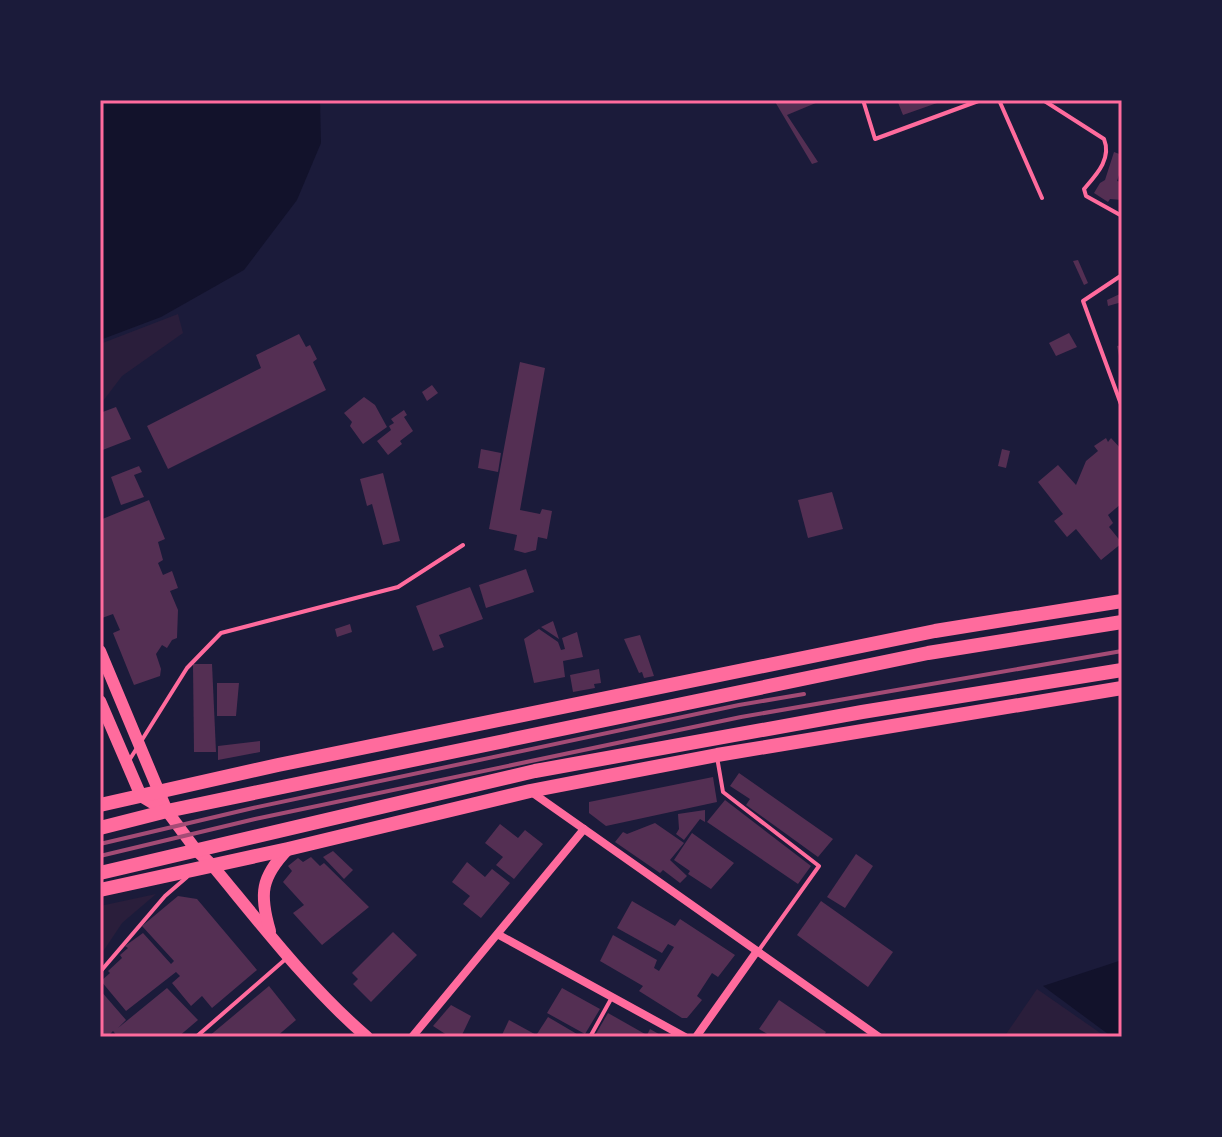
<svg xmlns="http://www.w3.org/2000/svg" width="1222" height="1137" font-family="'Sofia Sans Condensed',sans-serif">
  <rect width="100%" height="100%" fill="#1b1b3a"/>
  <g fill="#2a1e3b">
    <polygon points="178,314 183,333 122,376 100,405 100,344"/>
    <polygon points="156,894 122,923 100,956 100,906"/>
    <polygon points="1037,989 1106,1037 1004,1037"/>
  </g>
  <g fill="#12122b">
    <polygon points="100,100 320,100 321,143 297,200 244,270 161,317 100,340"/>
    <polygon points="1122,960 1122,1037 1112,1037 1043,986"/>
  </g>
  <g fill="#542f53">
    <polygon points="774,100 823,100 787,115 818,162 812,164"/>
    <polygon points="897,100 936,100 937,103 903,115"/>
    <polygon points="1114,152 1122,155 1122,166 1117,181 1122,182 1122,200 1110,199 1108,202 1094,193 1100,183 1105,180"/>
    <polygon points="1078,260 1088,283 1084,285 1073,261"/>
    <polygon points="1122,293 1122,302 1108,306 1107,300"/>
    <polygon points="1069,333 1077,347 1056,356 1049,343"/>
    <polygon points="299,334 306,347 310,345 317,359 313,362 326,390 168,469 147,426 261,368 256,355"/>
    <polygon points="1122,345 1122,366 1121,366 1117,346"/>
    <polygon points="520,362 545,368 520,510 540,514 542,509 552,511 547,539 538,537 536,550 525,553 514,550 517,535 489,529"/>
    <polygon points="432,385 438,393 427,401 422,392"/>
    <polygon points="364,397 375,405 387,427 363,444 350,426 352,422 344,413"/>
    <polygon points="116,407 131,439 100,451 100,413"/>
    <polygon points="404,410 407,415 404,417 413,431 400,441 402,444 388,455 377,441 391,430 389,426 394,423 391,419"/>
    <polygon points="1106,438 1108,442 1111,438 1122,450 1122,503 1108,515 1113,523 1109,527 1122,543 1101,560 1076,529 1067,537 1054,521 1063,514 1038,482 1058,465 1076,485 1086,461 1098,451 1094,446"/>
    <polygon points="481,449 501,453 498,472 478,468"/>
    <polygon points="1002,449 1010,451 1006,468 998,466"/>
    <polygon points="139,466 142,472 134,475 144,497 121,505 111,477"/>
    <polygon points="383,473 400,541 383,545 372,504 367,506 360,479"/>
    <polygon points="832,492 843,529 808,538 798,500"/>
    <polygon points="149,500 165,539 158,542 163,560 158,563 163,575 172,571 178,588 170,591 178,610 177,638 172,640 167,648 162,645 156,654 161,669 160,676 134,685 113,633 120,630 113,614 102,618 100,614 100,520"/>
    <polygon points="526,569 534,592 486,608 479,585"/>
    <polygon points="470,587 483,619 439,635 444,647 433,651 416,606"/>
    <polygon points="553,621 559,639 541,627"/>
    <polygon points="350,624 352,632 337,637 335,629"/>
    <polygon points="539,629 558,642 561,650 565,649 562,638 577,632 583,657 563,661 565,677 534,683 524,639"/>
    <polygon points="640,635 654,676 644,678 642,672 639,673 624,639"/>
    <polygon points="193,664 212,664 216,752 194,752"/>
    <polygon points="599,669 601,683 594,684 595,688 573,692 570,675"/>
    <polygon points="217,683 239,683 236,716 217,716"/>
    <polygon points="260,741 260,752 218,760 218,746"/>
    <polygon points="739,773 833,839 818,857 746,805 750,799 730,786"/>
    <polygon points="713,777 717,802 606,826 589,813 589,802"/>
    <polygon points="725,800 811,866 798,884 707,822"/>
    <polygon points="705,810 705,822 700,819 684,840 676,834 679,829 678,814"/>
    <polygon points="655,823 684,843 670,860 687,876 680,883 663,870 660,873 615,842 623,832 627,834"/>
    <polygon points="500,824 518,838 525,830 543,844 514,879 496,865 503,857 485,843"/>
    <polygon points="692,833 734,863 711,889 688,874 690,871 674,860"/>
    <polygon points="333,851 353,870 344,879 323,857"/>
    <polygon points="856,854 873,866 845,908 827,897"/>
    <polygon points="311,857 320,866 324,863 369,907 322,945 293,913 304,905 283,882 292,871 288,866 298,858 303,862"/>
    <polygon points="467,862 485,877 492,869 510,883 481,918 463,904 470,896 452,882"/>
    <polygon points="178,896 197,899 257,970 212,1008 202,996 191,1006 172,983 180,976 176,972 126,1011 101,981 110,973 108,971 122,958 120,955 128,948 125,946 143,933 171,964 174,961 142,926"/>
    <polygon points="632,901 675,926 680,919 735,955 718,977 712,973 697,996 702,1000 687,1018 682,1018 639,991 643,986 600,961 613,935 657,960 654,968 659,971 674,947 668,944 662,953 617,928"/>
    <polygon points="821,901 893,952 868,987 797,935"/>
    <polygon points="393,932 417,955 371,1002 353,984 358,979 352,973"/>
    <polygon points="269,986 296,1020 276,1037 208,1037"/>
    <polygon points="167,988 198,1020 178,1037 118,1037 113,1031 107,1037 100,1037 100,990 126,1020 118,1028"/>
    <polygon points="562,988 600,1009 585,1034 547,1013"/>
    <polygon points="779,1000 826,1032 823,1037 772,1037 759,1029"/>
    <polygon points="451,1005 471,1016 461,1037 450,1037 433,1026"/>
    <polygon points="608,1013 645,1034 644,1037 594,1037"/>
    <polygon points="548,1017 582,1037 543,1037 537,1034"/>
    <polygon points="509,1020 540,1037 501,1037"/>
    <polygon points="650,1029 664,1037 646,1037"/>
  </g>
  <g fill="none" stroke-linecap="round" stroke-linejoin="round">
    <g stroke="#ff6b9d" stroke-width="4">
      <polyline points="863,100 875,139 981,100"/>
      <polyline points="999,100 1042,198"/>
      <path d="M1043,100L1104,139C1112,159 1096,175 1084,189L1086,196L1122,216"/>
      <polyline points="1122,275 1083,301 1122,407"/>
      <polyline points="717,757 723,792 819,866 759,950"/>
      <polyline points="130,759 187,668 221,633 398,587 463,545"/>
      <polyline points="100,972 165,896 187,877"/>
      <polyline points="196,1037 288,957"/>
      <polyline points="590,1037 611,999"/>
    </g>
    <g stroke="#ff6b9d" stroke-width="8">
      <polyline points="530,791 879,1037"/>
      <polyline points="499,935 685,1037"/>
      <polyline points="412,1037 584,829"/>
      <polyline points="696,1037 757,951"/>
    </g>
    <g stroke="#ff6b9d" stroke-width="12">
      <path d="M100,651L167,811L196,850L212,865C261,924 309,987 367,1037"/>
      <polyline points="100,701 141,796 166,811"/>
      <path d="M270,931C259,894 261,877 288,849"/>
    </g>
    <g stroke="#ff6b9d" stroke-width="14">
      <polyline points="100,805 278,765 935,631 1122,601"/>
      <polyline points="100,828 167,811 928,653 1122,622"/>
      <polyline points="100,873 535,771 862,712 1122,670"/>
      <polyline points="100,890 288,849 530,791 717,755 1122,688"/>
    </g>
    <g stroke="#a44b75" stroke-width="4">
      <polyline points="100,844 253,808 739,705 804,694"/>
      <polyline points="100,856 255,819 741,717 1122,651"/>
    </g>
  </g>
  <rect width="1222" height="1137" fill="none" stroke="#1b1b3a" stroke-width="204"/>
  <rect x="102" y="102" width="1018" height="933" fill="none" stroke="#ff6b9d" stroke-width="3"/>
</svg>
